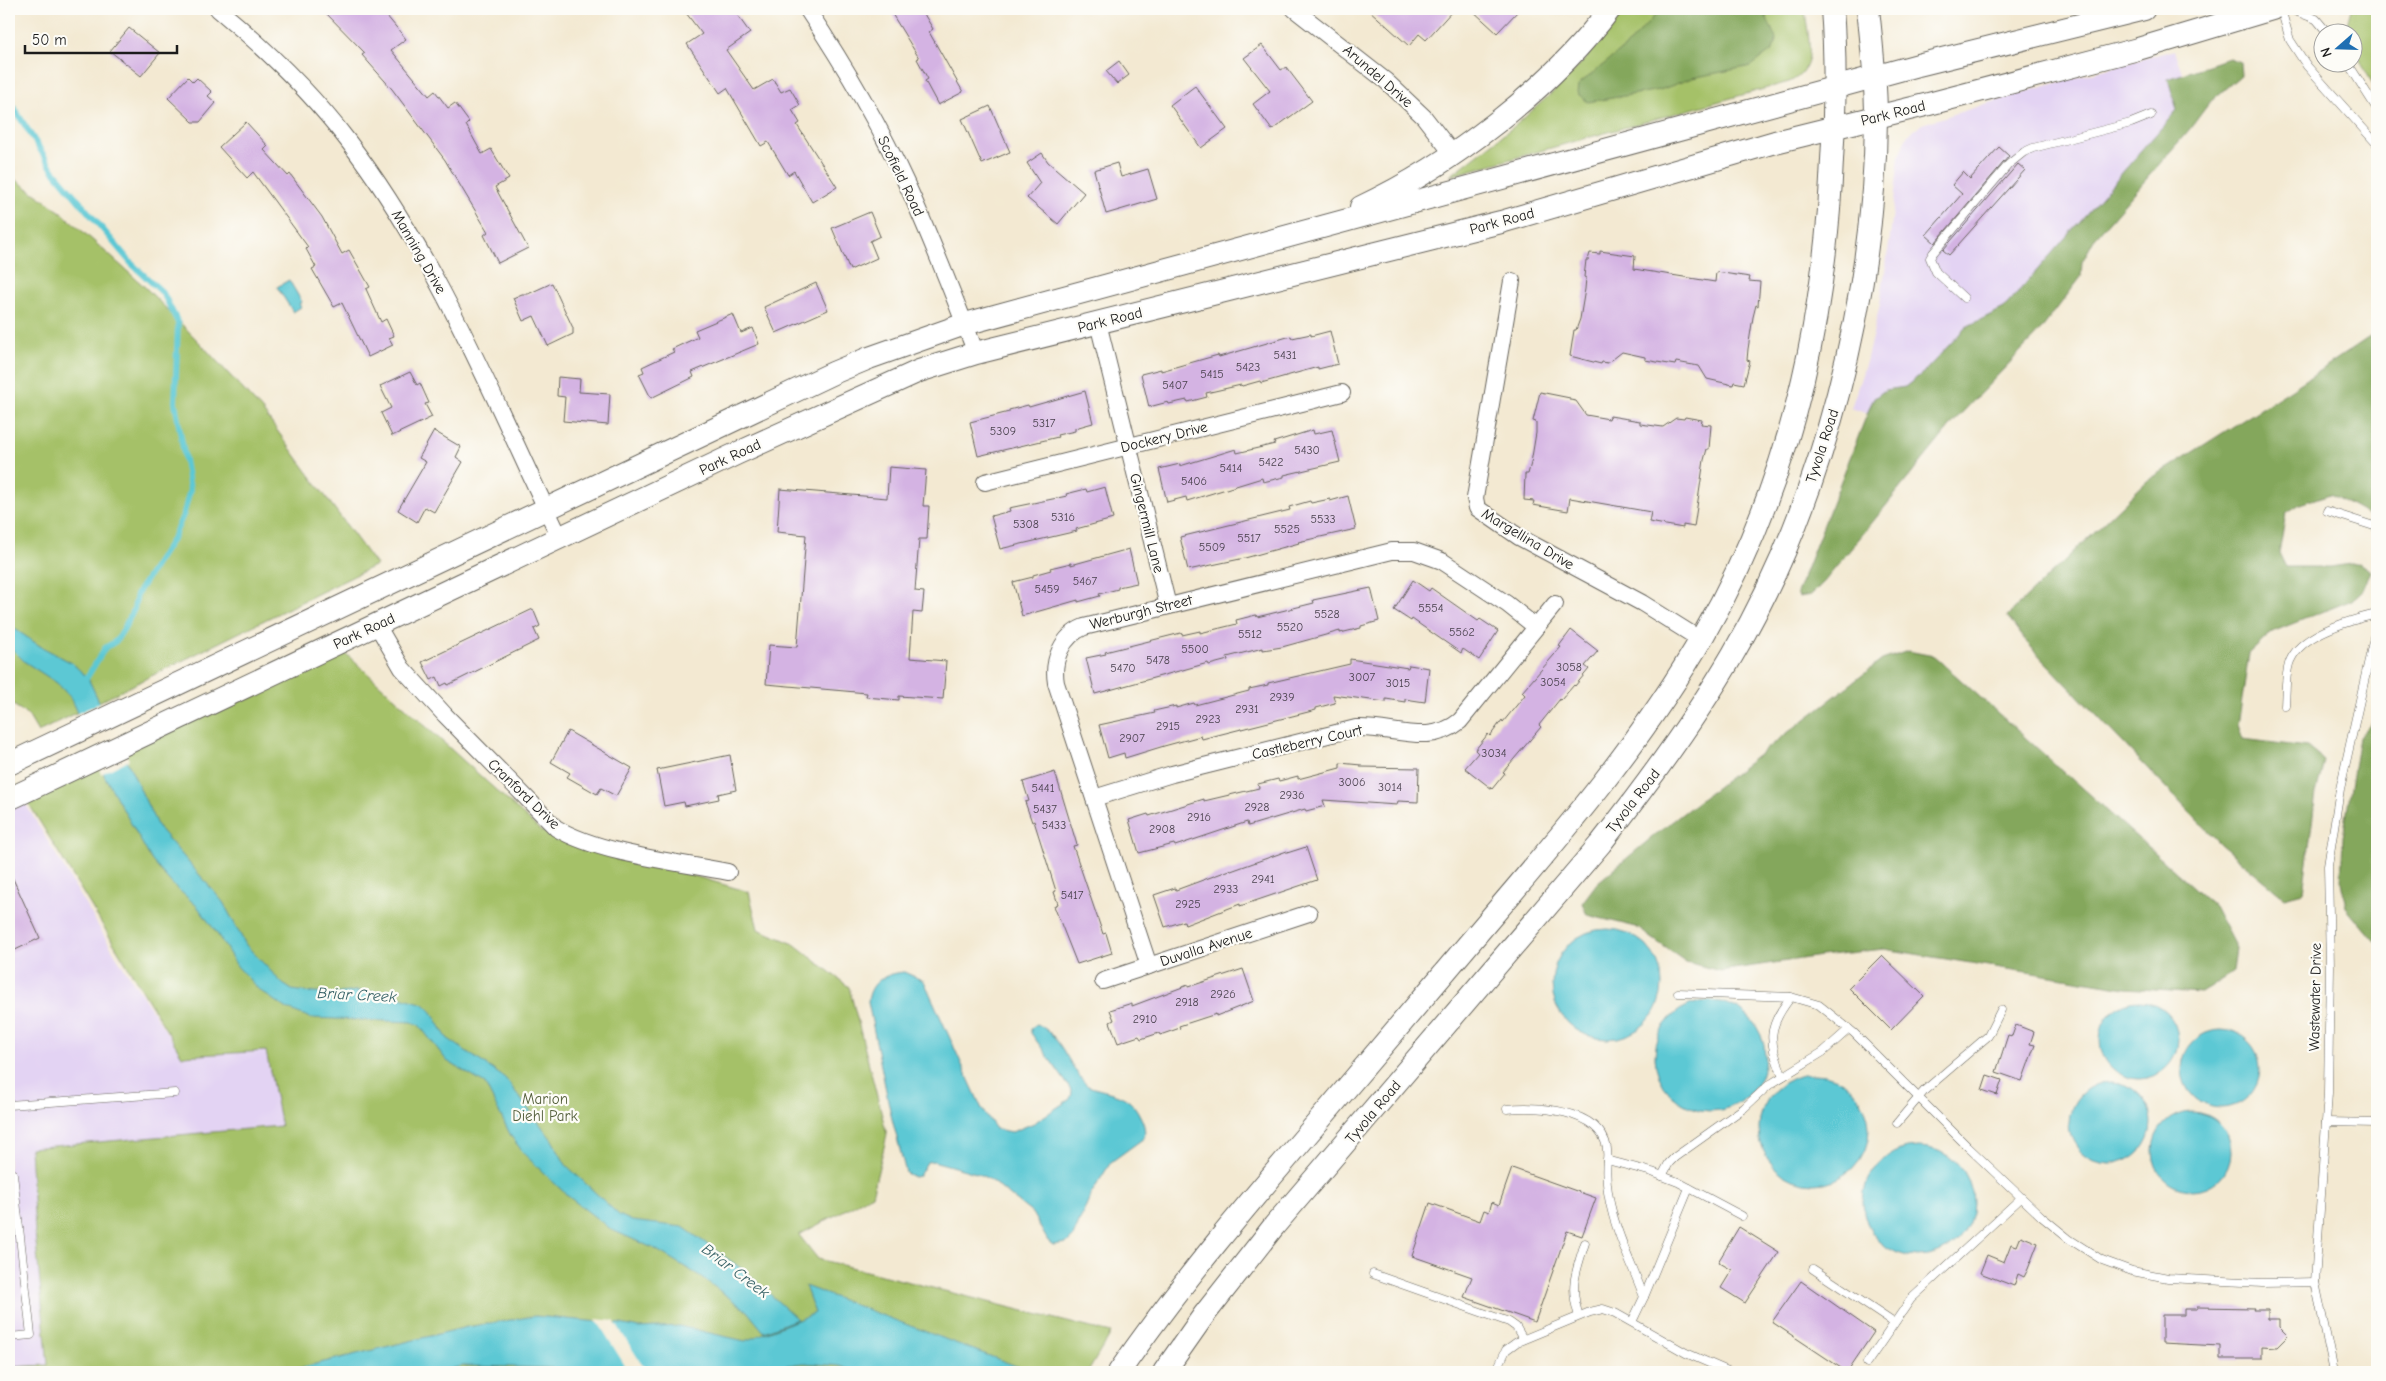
<svg xmlns="http://www.w3.org/2000/svg" width="2386" height="1381" font-family="'Comic Neue',sans-serif">
  <rect width="100%" height="100%" fill="#fdfcf7"/>
  <filter id="ink" filterUnits="userSpaceOnUse"><feTurbulence type="fractalNoise" baseFrequency=".02" numOctaves="2"/><feDisplacementMap in="SourceGraphic" scale="10" xChannelSelector="R" yChannelSelector="G"/><feConvolveMatrix kernelMatrix="1 2 1 2 8 2 1 2 1" color-interpolation-filters="sRGB"/></filter>
  <filter id="wash" filterUnits="userSpaceOnUse"><feTurbulence type="fractalNoise" baseFrequency=".0096" numOctaves="4" result="noise"/><feDisplacementMap in="SourceGraphic" scale="20" xChannelSelector="R" yChannelSelector="G"/><feGaussianBlur stdDeviation="1.12" result="paint"/><feColorMatrix in="noise" values="0 0 0 0 0 0 0 0 0 0 0 0 0 0 0 0 0 1.4 0 .05"/><feComposite in="paint" operator="in"/></filter>
  <g filter="url(#wash)">
    <rect width="100%" height="100%" fill="#f3e9d2"/>
    <g fill="#e3d3f3">
      <polygon points="2174,50 2183,75 2187,120 1895,423 1851,408 1866,362 1880,304 1890,238 1899,156 1907,136 1922,124 2021,93"/>
      <polygon points="24,801 115,954 182,1056 267,1051 281,1126 30,1148 35,1232 48,1366 9,1367 9,808"/>
    </g>
    <g fill="#a5c168" stroke="#606e42">
      <path d="M1626,9H1805C1807,36 1820,69 1789,82L1450,176L1517,124L1563,83L1598,45Z"/>
      <path d="M2351,9H2377V91C2367,74 2354,53 2354,32H2351L2347,24Z"/>
      <polygon points="9,175 61,212 145,287 202,345 262,410 376,565 38,732 28,715 9,702"/>
      <polygon points="345,653 541,831 749,892 758,929 794,944 849,987 887,1135 872,1195 799,1235 818,1259 1111,1333 1088,1372 9,1372 9,1367 48,1365 35,1232 30,1148 281,1126 266,1051 182,1056 26,799 122,751"/>
    </g>
    <g fill="#84a75c" stroke="#50623c">
      <polygon points="1661,9 1763,9 1776,39 1773,50 1751,66 1692,78 1660,90 1588,102 1578,94 1579,84 1628,45"/>
      <polygon points="2229,58 2240,62 2241,75 2210,102 2189,130 2095,238 2082,262 2081,277 2040,331 1957,418 1824,582 1811,595 1799,597 1797,593 1873,399 1885,390 1905,387 1924,372 1966,327 2004,308 2177,110 2168,79"/>
      <polygon points="2377,327 2377,515 2368,515 2330,494 2300,504 2286,513 2279,553 2286,567 2329,567 2359,563 2371,571 2363,590 2352,600 2272,632 2249,654 2238,725 2243,739 2307,747 2324,761 2316,793 2303,892 2284,897 2220,844 2028,644 2007,616 2147,481 2292,389 2374,334"/>
      <polygon points="1908,651 1934,656 2214,906 2236,948 2233,972 2201,993 2125,988 1884,949 1821,956 1720,971 1686,962 1636,927 1587,915 1582,903 1597,883 1656,834 1882,660"/>
      <polygon points="2377,717 2377,944 2346,907 2341,882 2343,837 2359,737"/>
    </g>
    <g fill="#5cc8d4" stroke="#3c7278">
      <polygon points="289,280 302,302 299,304 301,307 293,312 277,287"/>
      <polygon points="9,625 40,646 72,663 88,678 158,827 223,902 246,945 283,984 292,990 314,993 334,994 354,991 385,992 424,1004 432,1012 447,1038 505,1078 552,1140 566,1165 619,1215 632,1221 683,1227 745,1271 797,1319 764,1332 747,1311 700,1276 655,1249 612,1230 569,1197 525,1155 511,1136 485,1084 447,1061 419,1025 412,1022 311,1018 285,1008 259,990 237,966 216,932 197,906 172,884 152,861 105,777 70,697 57,683 25,662 9,646"/>
      <circle cx="1607" cy="984" r="55"/>
      <path d="M904,972L924,981L982,1109L996,1129L1012,1132L1034,1123L1070,1099L1072,1093L1068,1085L1031,1033V1028L1037,1024C1062,1035 1069,1069 1088,1086C1110,1094 1129,1092 1140,1116C1144,1123 1146,1131 1144,1138L1111,1162L1091,1194L1073,1237L1067,1243L1053,1245L1048,1241L1032,1213L989,1179L976,1173L933,1161L927,1162L919,1176L914,1177L906,1173L891,1115L868,1002C870,982 884,974 904,972Z"/>
      <circle cx="1710" cy="1056" r="55"/>
      <circle cx="2139" cy="1040" r="39"/>
      <circle cx="2221" cy="1069" r="39"/>
      <circle cx="1814" cy="1129" r="55"/>
      <circle cx="2110" cy="1123" r="41"/>
      <circle cx="2192" cy="1151" r="39"/>
      <circle cx="1918" cy="1202" r="55"/>
      <polygon points="805,1286 1032,1372 857,1372 839,1366 803,1363 741,1372 463,1366 437,1372 283,1372 467,1327 535,1316 621,1324 639,1328 679,1326 745,1341 815,1313"/>
    </g>
    <g fill="#f3e9d2">
      <polygon points="103,701 129,760 101,774 76,714"/>
      <polygon points="596,1319 614,1321 647,1372 629,1372"/>
    </g>
    <g fill="none" stroke-linecap="round" stroke-linejoin="round">
      <polyline stroke="#5cc8d4" stroke-width="6" points="9,100 53,170 131,263 163,293 178,323 175,402 190,489 184,513 173,538 137,594 134,609 123,630 116,641 105,648 84,682"/>
    </g>
    <g id="blocks">
      <g fill="#d4b3e3">
        <polygon points="322,9 381,9 406,39 391,50 429,96 435,91 448,108 455,103 469,122 466,125 482,154 491,149 509,179 495,187 528,248 498,263 484,235 488,232 445,160 392,89 362,55 365,53"/>
        <polygon points="683,9 733,9 750,33 726,50 754,90 773,79 781,92 790,88 800,105 792,110 800,123 797,125 837,187 812,202 794,171 788,175 768,142 761,146 727,88 720,93 687,44 702,34"/>
        <polygon points="889,9 921,9 933,29 929,32 963,92 938,105 925,81 928,79 917,59 919,58"/>
        <polygon points="1368,9 1454,9 1426,40 1419,34 1409,46"/>
        <polygon points="1471,9 1520,9 1497,33"/>
        <polygon points="129,28 160,53 141,76 110,51"/>
        <polygon points="1262,45 1281,70 1286,67 1312,101 1272,130 1253,104 1270,91 1244,58"/>
        <polygon points="1119,61 1129,75 1117,84 1106,71"/>
        <polygon points="188,77 193,82 197,78 212,92 208,96 216,103 200,122 193,122 168,98"/>
        <polygon points="1195,86 1227,129 1201,148 1170,105"/>
        <polygon points="990,106 1010,152 982,164 962,119"/>
        <polygon points="246,122 268,146 264,150 288,176 290,174 322,217 342,254 349,250 370,287 366,289 381,322 386,319 394,336 389,338 393,345 368,357 342,303 334,307 312,269 316,267 306,249 308,247 253,172 247,178 219,147"/>
        <polygon points="1999,147 2009,156 1935,243 1926,235 1962,194 1952,185 1963,172 1970,179"/>
        <polygon points="1042,153 1048,162 1084,193 1058,224 1027,198 1040,183 1027,163"/>
        <polygon points="1117,163 1121,177 1148,169 1157,199 1106,214 1094,170"/>
        <polygon points="2018,164 2025,170 1949,255 1943,250"/>
        <polygon points="870,212 880,236 870,241 877,258 850,270 832,228"/>
        <polygon points="1600,251 1635,256 1634,269 1715,282 1716,272 1750,277 1749,281 1760,282 1758,306 1756,305 1753,317 1748,349 1747,360 1750,361 1744,384 1734,382 1733,385 1707,379 1699,366 1676,362 1675,365 1645,360 1645,357 1622,352 1608,363 1602,362 1601,364 1570,356 1574,330 1576,330 1580,319 1585,289 1586,278 1584,277 1586,260 1588,260 1590,253 1600,254"/>
        <polygon points="552,283 573,328 573,334 548,346 534,316 523,321 513,298 522,294 528,294"/>
        <polygon points="816,283 828,310 776,333 764,307"/>
        <polygon points="733,314 741,333 753,328 759,344 692,372 694,377 651,398 639,374 644,372 642,367 674,352 672,349 698,337 695,330"/>
        <polygon points="1330,331 1338,364 1318,369 1318,367 1261,383 1260,381 1242,386 1241,385 1206,393 1207,397 1188,402 1187,400 1169,404 1168,402 1149,407 1141,374 1161,369 1161,371 1218,355 1219,357 1291,336 1292,338 1311,334 1311,336"/>
        <polygon points="410,372 417,385 420,383 429,403 425,404 432,417 392,436 381,413 391,408 380,386"/>
        <polygon points="558,377 580,379 579,392 610,394 608,425 563,421 565,397 557,396"/>
        <polygon points="1085,391 1093,423 1075,428 1075,431 1057,435 1058,437 978,456 970,422 1009,412 1009,410 1028,405 1029,407"/>
        <polygon points="1540,392 1570,398 1570,400 1576,401 1586,415 1609,419 1610,416 1640,421 1640,424 1663,427 1676,418 1684,419 1685,417 1702,420 1701,424 1711,425 1709,449 1707,449 1704,460 1694,527 1683,525 1683,528 1649,522 1651,512 1570,498 1568,511 1533,505 1534,501 1524,500 1525,474 1528,474 1531,463 1536,433 1536,422 1533,421"/>
        <polygon points="1313,430 1314,434 1332,430 1340,462 1284,475 1284,477 1263,482 1262,478 1187,501 1186,497 1167,502 1159,469 1180,464 1180,466 1236,449 1237,453 1275,444 1274,442"/>
        <polygon points="434,431 461,447 456,457 463,462 434,512 425,507 417,522 398,510 426,462 419,458"/>
        <polygon points="889,467 926,470 923,506 929,506 927,539 919,539 915,591 924,592 922,613 913,612 910,658 946,661 943,699 899,696 899,700 866,697 867,693 766,684 769,645 797,647 806,535 777,532 780,489 887,498"/>
        <polygon points="1105,487 1113,519 1076,529 1077,531 1000,549 991,516 1010,511 1009,508 1067,496 1066,494 1086,489 1087,492"/>
        <polygon points="1348,496 1356,529 1298,542 1299,543 1245,558 1188,570 1180,537 1290,510 1289,507 1310,501 1311,503 1330,499 1330,501"/>
        <polygon points="1129,549 1137,583 1118,587 1118,589 1099,594 1100,596 1078,602 1078,600 1022,616 1013,582 1033,577 1033,575 1051,570 1050,568 1071,563 1071,565"/>
        <polygon points="1413,580 1429,591 1431,588 1478,621 1480,619 1498,631 1479,660 1463,649 1461,653 1412,619 1411,621 1394,610"/>
        <polygon points="1371,588 1379,621 1361,626 1361,628 1340,633 1340,631 1282,647 1263,650 1263,648 1227,657 1228,660 1209,665 1208,663 1095,694 1086,658 1106,654 1105,652 1181,633 1182,635 1200,631 1200,633 1237,624 1236,620 1256,615 1257,617 1314,603 1313,600"/>
        <polygon points="533,609 540,626 534,629 539,640 448,685 447,683 441,686 437,677 431,680 422,662"/>
        <polygon points="1571,630 1598,651 1585,666 1589,669 1575,686 1574,685 1561,700 1560,699 1539,725 1541,727 1503,772 1505,773 1492,789 1465,768 1478,753 1475,750 1488,734 1490,736 1502,720 1503,722 1525,695 1522,692 1561,647 1559,646"/>
        <polygon points="1350,659 1408,668 1409,665 1429,668 1425,702 1405,699 1405,702 1386,699 1386,702 1333,695 1335,703 1316,708 1316,710 1202,739 1201,736 1164,746 1125,758 1124,753 1108,758 1099,725 1155,713 1154,711 1176,706 1176,708 1194,703 1195,705 1249,691 1249,689 1268,685 1268,683 1350,664"/>
        <polygon points="568,731 632,768 616,796 601,788 597,794 567,777 570,773 551,762"/>
        <polygon points="730,755 736,790 718,794 719,799 685,806 684,802 664,806 657,770"/>
        <polygon points="1340,763 1361,765 1361,767 1419,768 1418,802 1398,801 1397,805 1323,800 1325,806 1306,811 1305,809 1248,826 1247,822 1175,846 1174,844 1139,853 1129,820 1148,814 1149,816 1204,799 1204,801 1259,788 1258,784 1278,779 1279,781 1298,776 1298,779 1340,768"/>
        <polygon points="1055,772 1077,845 1073,846 1103,934 1106,933 1112,953 1077,964 1054,906 1058,904 1054,892 1056,891 1034,821 1032,822 1025,802 1029,801 1023,782"/>
        <polygon points="1306,847 1317,880 1240,906 1240,904 1185,925 1184,921 1165,927 1154,895 1175,888 1176,890 1230,870 1231,871 1287,851 1287,853"/>
        <polygon points="9,870 40,938 9,953"/>
        <polygon points="1882,955 1924,996 1891,1030 1849,988"/>
        <polygon points="1243,969 1254,1001 1216,1016 1216,1014 1179,1026 1180,1028 1160,1035 1159,1033 1141,1039 1139,1036 1118,1043 1110,1022 1114,1020 1110,1010 1132,1003 1132,1006 1188,985 1188,987"/>
        <polygon points="2016,1025 2034,1032 2030,1044 2035,1045 2022,1081 1996,1072 2008,1035 2012,1036"/>
        <polygon points="1987,1075 2002,1080 1997,1095 1982,1090"/>
        <polygon points="1512,1168 1596,1198 1582,1236 1567,1231 1535,1322 1464,1297 1472,1277 1412,1256 1430,1203 1480,1221 1484,1210 1489,1212 1492,1202 1499,1205"/>
        <polygon points="1739,1227 1779,1252 1745,1303 1721,1288 1732,1270 1718,1262"/>
        <polygon points="2021,1236 2038,1243 2028,1269 2024,1277 2018,1274 2014,1286 1980,1273 1987,1255 2004,1262 2011,1244 2017,1246"/>
        <polygon points="1801,1281 1874,1332 1847,1372 1772,1322"/>
        <polygon points="2197,1307 2255,1308 2254,1310 2268,1310 2268,1319 2279,1319 2279,1327 2288,1336 2277,1347 2262,1346 2262,1359 2220,1359 2220,1346 2162,1343 2162,1315 2184,1315 2184,1309 2197,1309"/>
      </g>
    </g>
  </g>
  <g filter="url(#ink)">
    <use href="#blocks" fill-opacity="0" stroke="#67645c" stroke-width="1"/>
    <g fill="none" stroke-linecap="round" stroke-linejoin="round">
      <g stroke="#67645c" stroke-width="9">
        <g id="service">
          <polyline points="2281,9 2290,40 2307,66 2377,144"/>
          <polyline points="2290,9 2316,19 2327,32"/>
          <polyline points="2347,62 2377,109"/>
          <polyline points="1964,298 1936,272 1930,258 1933,253 2009,164 2024,152 2033,148 2131,123 2151,115"/>
          <polyline points="2327,511 2377,527"/>
          <path d="M2285,706C2286,693 2285,677 2289,664C2298,634 2351,620 2377,614"/>
          <polyline points="1678,993 1791,997 1819,1005 1854,1033 1968,1147 2042,1217 2069,1239 2102,1260 2132,1271 2168,1278 2262,1283 2315,1282"/>
          <path d="M1783,1076C1768,1041 1767,1027 1791,997"/>
          <polyline points="9,1105 175,1093"/>
          <path d="M1507,1109C1542,1105 1613,1111 1607,1160"/>
          <polyline points="2326,1122 2377,1123"/>
          <polyline points="1897,1123 1925,1090 1988,1036 2001,1010"/>
          <polyline points="9,1174 13,1174 31,1335 9,1337"/>
          <polyline points="1662,1176 1669,1163 1675,1157 1744,1108 1769,1085 1823,1052 1849,1029"/>
          <polyline points="1813,1269 1894,1323"/>
          <polyline points="1373,1274 1509,1322 1516,1327 1523,1339"/>
          <polyline points="1644,1297 1689,1188"/>
          <path d="M1579,1316C1569,1287 1576,1271 1585,1243"/>
          <path d="M1632,1322L1644,1297C1628,1254 1602,1207 1607,1160L1652,1172L1678,1182L1742,1216"/>
          <polyline points="1867,1363 1911,1299 2021,1198"/>
          <polyline points="1496,1372 1506,1350 1517,1342 1590,1312 1603,1309 1615,1313 1686,1353 1730,1372"/>
          <polyline points="2334,1372 2315,1282 2328,1093 2330,967 2328,866 2340,789 2377,624"/>
        </g>
      </g>
      <g stroke="#67645c" stroke-width="18">
        <g id="minor">
          <path d="M218,9C265,48 310,91 348,141C439,260 495,403 560,538"/>
          <path d="M807,9C845,66 880,126 908,187C933,242 954,297 976,353"/>
          <polyline points="1294,9 1386,81 1424,117 1452,153"/>
          <polyline points="1512,281 1475,498 1477,508 1519,537 1642,603 1701,640"/>
          <polyline points="1098,323 1168,606"/>
          <polyline points="985,482 1342,393"/>
          <path d="M377,625L402,668L445,715L556,828C600,854 677,862 728,872"/>
          <path d="M1094,798L1172,774L1356,728C1392,726 1429,747 1460,721L1555,604"/>
          <path d="M1149,966L1056,683C1052,660 1062,636 1084,627L1392,551H1414L1442,561L1507,604L1536,627"/>
          <polyline points="1103,981 1309,913"/>
        </g>
      </g>
      <g stroke="#67645c" stroke-width="24">
        <g id="secondary">
          <path d="M1361,207C1451,165 1550,89 1610,9"/>
          <polyline points="9,764 833,373 869,358 965,324 1918,65 2144,9"/>
          <polyline points="9,799 738,453 919,371 976,353 1501,222 1775,142 1925,105 2138,49 2272,9"/>
          <path d="M1119,1372C1181,1282 1252,1199 1323,1116C1378,1051 1433,986 1488,921C1566,830 1644,739 1704,634C1787,490 1825,326 1832,160C1835,110 1836,59 1832,9"/>
          <path d="M1164,1372L1204,1315L1274,1226L1601,843C1649,782 1694,721 1733,654C1823,500 1875,295 1876,117C1876,81 1872,45 1868,9"/>
        </g>
      </g>
      <use href="#service" stroke="#fff" stroke-width="8"/>
      <use href="#minor" stroke="#fff" stroke-width="16"/>
      <use href="#secondary" stroke="#fff" stroke-width="22"/>
    </g>
  </g>
  <g text-anchor="middle" stroke-width="4.5" stroke-linejoin="round" paint-order="stroke">
    <g font-size="12" fill="#4a424e">
      <text x="1285" y="359">5431</text>
      <text x="1248" y="371">5423</text>
      <text x="1212" y="378">5415</text>
      <text x="1175" y="389">5407</text>
      <text x="1044" y="427">5317</text>
      <text x="1003" y="435">5309</text>
      <text x="1307" y="454">5430</text>
      <text x="1271" y="466">5422</text>
      <text x="1231" y="472">5414</text>
      <text x="1194" y="485">5406</text>
      <text x="1063" y="521">5316</text>
      <text x="1323" y="523">5533</text>
      <text x="1026" y="528">5308</text>
      <text x="1287" y="533">5525</text>
      <text x="1249" y="542">5517</text>
      <text x="1212" y="551">5509</text>
      <text x="1085" y="585">5467</text>
      <text x="1047" y="593">5459</text>
      <text x="1431" y="612">5554</text>
      <text x="1327" y="618">5528</text>
      <text x="1290" y="631">5520</text>
      <text x="1462" y="636">5562</text>
      <text x="1250" y="638">5512</text>
      <text x="1195" y="653">5500</text>
      <text x="1158" y="664">5478</text>
      <text x="1569" y="671">3058</text>
      <text x="1123" y="672">5470</text>
      <text x="1362" y="681">3007</text>
      <text x="1553" y="686">3054</text>
      <text x="1398" y="687">3015</text>
      <text x="1282" y="701">2939</text>
      <text x="1247" y="713">2931</text>
      <text x="1208" y="723">2923</text>
      <text x="1168" y="730">2915</text>
      <text x="1132" y="742">2907</text>
      <text x="1494" y="757">3034</text>
      <text x="1352" y="786">3006</text>
      <text x="1390" y="791">3014</text>
      <text x="1043" y="792">5441</text>
      <text x="1292" y="799">2936</text>
      <text x="1257" y="811">2928</text>
      <text x="1045" y="813">5437</text>
      <text x="1199" y="821">2916</text>
      <text x="1054" y="829">5433</text>
      <text x="1162" y="833">2908</text>
      <text x="1263" y="883">2941</text>
      <text x="1226" y="893">2933</text>
      <text x="1072" y="899">5417</text>
      <text x="1188" y="908">2925</text>
      <text x="1223" y="998">2926</text>
      <text x="1187" y="1006">2918</text>
      <text x="1145" y="1023">2910</text>
    </g>
    <g font-size="15" fill="#1c1c1c" stroke="#fdfcf7">
      <text transform="translate(1378 76) rotate(41)" y="5">Arundel Drive</text>
      <text transform="translate(1893 113) rotate(-14)" y="5">Park Road</text>
      <text transform="translate(901 176) rotate(64)" y="5">Scofield Road</text>
      <text transform="translate(1502 221) rotate(-15)" y="5">Park Road</text>
      <text transform="translate(419 252) rotate(60)" y="5">Manning Drive</text>
      <text transform="translate(1110 320) rotate(-14)" y="5">Park Road</text>
      <text transform="translate(1164 437) rotate(-14)" y="5">Dockery Drive</text>
      <text transform="translate(1822 446) rotate(-72)" y="5">Tyvola Road</text>
      <text transform="translate(730 457) rotate(-25)" y="5">Park Road</text>
      <text transform="translate(1147 523) rotate(76)" y="5">Gingermill Lane</text>
      <text transform="translate(1528 539) rotate(31)" y="5">Margellina Drive</text>
      <text transform="translate(1141 612) rotate(-14)" y="5">Werburgh Street</text>
      <text transform="translate(364 631) rotate(-25)" y="5">Park Road</text>
      <text transform="translate(1307 742) rotate(-13)" y="5">Castleberry Court</text>
      <text transform="translate(524 794) rotate(44)" y="5">Cranford Drive</text>
      <text transform="translate(1633 801) rotate(-52)" y="5">Tyvola Road</text>
      <text transform="translate(1206 947) rotate(-18)" y="5">Duvalla Avenue</text>
      <text transform="translate(2315 997) rotate(-89)" y="5">Wastewater Drive</text>
      <text transform="translate(1373 1112) rotate(-50)" y="5">Tyvola Road</text>
    </g>
    <g font-size="15" fill="#535e3a" stroke="#fdfcf7">
      <text x="545" y="1104">Marion<tspan x="545" dy="17">Diehl Park</tspan></text>
    </g>
    <g font-size="16" font-style="italic" fill="#366166" stroke="#fdfcf7">
      <text transform="translate(357 994) rotate(3)" y="6">Briar Creek</text>
      <text transform="translate(736 1270) rotate(37)" y="6">Briar Creek</text>
    </g>
  </g>
  <rect width="2386" height="1381" fill="none" stroke="#fdfcf7" stroke-width="30"/>
  <g transform="translate(2338 48) rotate(250)"><circle r="24" fill="#fdfcf7" stroke="#a3a29f"/>
  <path d="M0-4L9 19L0 12L-9 19Z" fill="#1f6fb2"/>
  <text y="-8" font-size="14" font-weight="bold" text-anchor="middle" fill="#1c1c1c">N</text>
  </g>
  <path d="M25 45v8h152v-8" fill="none" stroke="#1c1c1c" stroke-width="2.5"/>
  <text x="32" y="45" font-size="15" fill="#1c1c1c" stroke="#fdfcf7" stroke-width="4" paint-order="stroke">50 m</text>
</svg>
